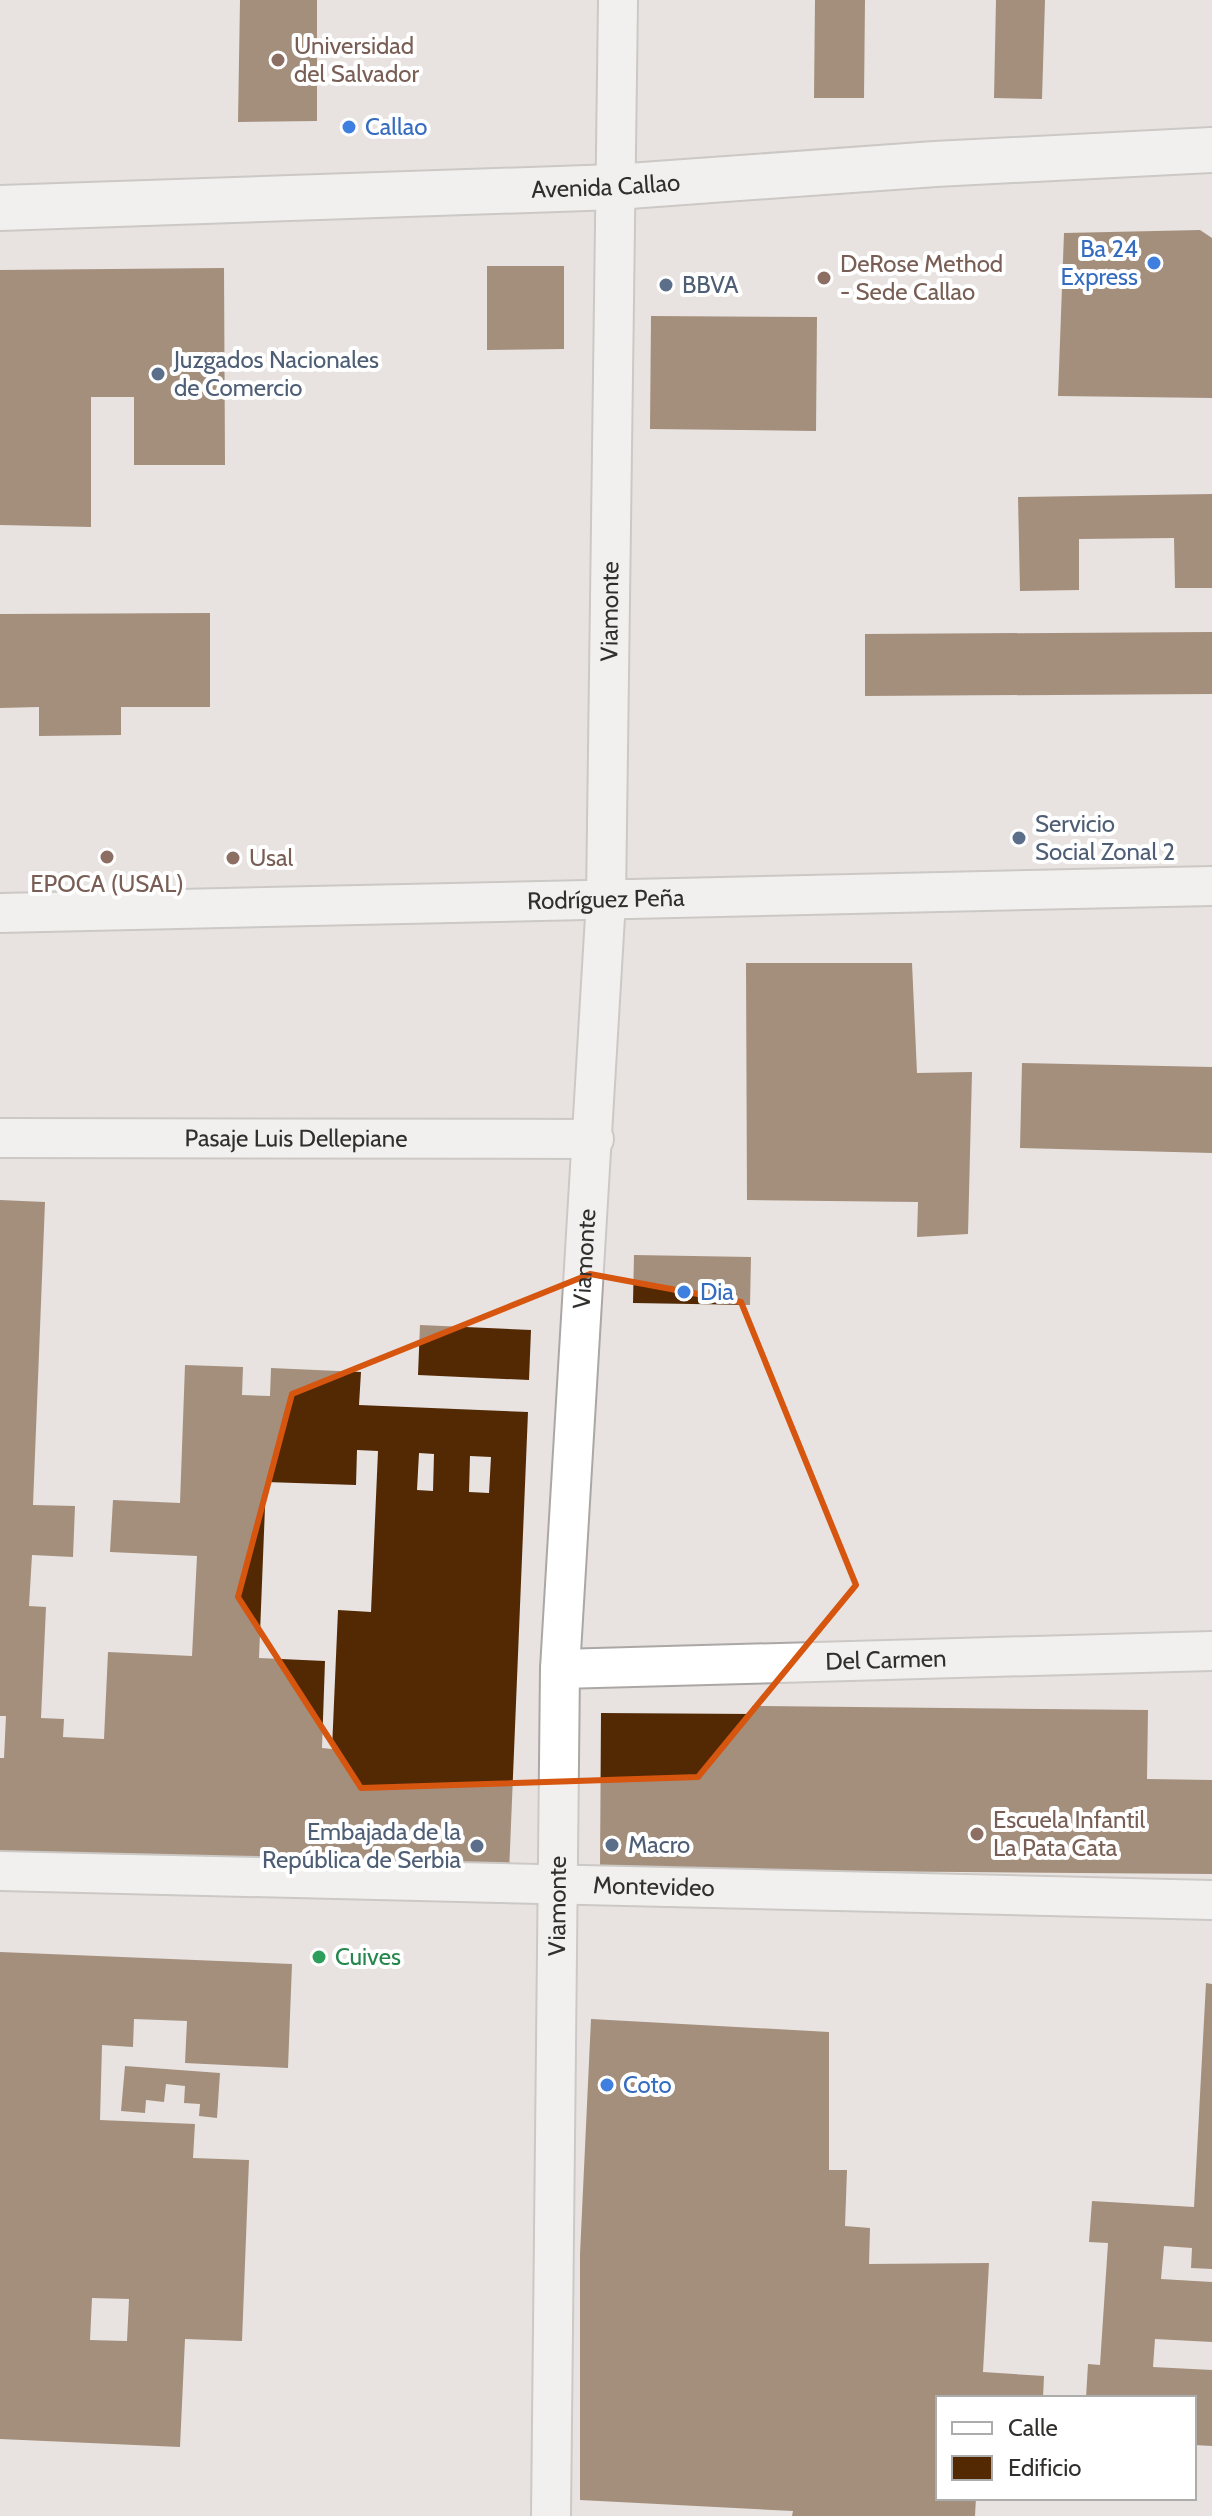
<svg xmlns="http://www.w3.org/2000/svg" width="1212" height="2516" font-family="Cabin,sans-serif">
  <rect width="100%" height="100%" fill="#e8e3e0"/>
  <g fill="#532904" fill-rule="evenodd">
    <polygon points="240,0 317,0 317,121 238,122"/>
    <polygon points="815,0 865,0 864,98 814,98"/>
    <polygon points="996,0 1045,0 1042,99 994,98"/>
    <polygon points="1200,230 1212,238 1212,398 1058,396 1064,233"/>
    <polygon points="487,266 564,266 564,349 487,350"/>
    <polygon points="224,268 225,465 134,465 134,397 91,397 91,527 0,525 0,270"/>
    <polygon points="651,316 817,317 816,431 650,429"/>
    <polygon points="1212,494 1212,588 1175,588 1174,538 1079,539 1079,590 1020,591 1018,497"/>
    <polygon points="210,613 210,707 121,707 121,735 39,736 39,707 0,708 0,614"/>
    <polygon points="1212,632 1212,694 865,696 865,634"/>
    <polygon points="746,963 912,963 917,1073 972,1072 968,1234 917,1237 918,1202 747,1200"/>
    <polygon points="1022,1063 1212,1067 1212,1153 1020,1148"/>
    <path d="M0,1200L45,1202L33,1505L75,1506L73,1557L32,1555L29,1606L46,1607L41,1718L64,1719L63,1737L104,1739L108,1652L192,1656L197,1556L110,1552L113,1500L180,1503L185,1365L243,1367L242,1395L270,1396L271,1368L361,1372L359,1405L528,1412L509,1873L0,1852V1758H4L6,1716H0ZM357,1450L378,1451L371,1612L338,1610L332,1749L322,1748L325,1661L259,1658L266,1482L356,1485ZM419,1453L434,1454L433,1491L417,1490ZM470,1456L491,1457L489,1493L469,1492Z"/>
    <polygon points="634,1255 751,1257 750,1305 633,1303"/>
    <polygon points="420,1325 531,1330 529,1380 418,1375"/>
    <polygon points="752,1706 1148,1710 1147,1779 1212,1780 1212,1874 600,1869 601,1713 753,1714"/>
    <path d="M0,1952L292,1964L288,2068L185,2063L187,2021L134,2019L133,2047L102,2045L100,2120L195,2124L193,2158L249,2160L242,2341L185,2339L180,2447L0,2439ZM92,2298L129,2299L127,2341L90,2340Z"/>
    <polygon points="1206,1983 1212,1984 1212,2269 1191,2268 1192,2248 1164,2246 1161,2279 1212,2282 1212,2342 1155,2339 1153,2367 1212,2370 1212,2446 1194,2445 1194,2398 1086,2398 1088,2364 1100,2365 1108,2243 1089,2242 1092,2201 1194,2207"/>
    <polygon points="591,2019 829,2032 829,2170 847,2170 845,2226 870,2228 869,2264 989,2263 983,2372 1044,2376 1043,2398 938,2398 938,2498 976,2498 975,2516 792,2516 793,2511 580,2500 580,2254"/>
    <polygon points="125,2066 220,2073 217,2118 199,2116 200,2104 184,2103 185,2086 166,2084 164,2102 146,2100 145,2113 121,2111"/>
  </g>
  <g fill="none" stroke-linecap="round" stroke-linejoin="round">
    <g stroke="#aba7a4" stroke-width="42">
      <g id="minor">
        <path id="s1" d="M0,913L1212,886"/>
        <path id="s2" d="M0,1138L594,1139"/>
        <path id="s3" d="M560,1669L1212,1651"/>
        <path id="s4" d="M0,1871L1212,1900"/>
        <path id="s5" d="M551,2516L560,1669L606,900L618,0"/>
      </g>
    </g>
    <g stroke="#aba7a4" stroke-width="48">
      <g id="secondary">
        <path id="s6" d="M0,208L615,187L935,164L1212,150"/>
      </g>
    </g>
    <use href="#minor" stroke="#fff" stroke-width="38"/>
    <use href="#secondary" stroke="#fff" stroke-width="44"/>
  </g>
  <path d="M0 0H1212V2516H0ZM590,1274L741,1302L856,1585L698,1777L361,1788L238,1597L292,1394Z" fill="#e8e3e0" fill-opacity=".55" fill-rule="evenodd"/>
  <path fill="none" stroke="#d6550f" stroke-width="6" stroke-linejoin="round" d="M590,1274L741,1302L856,1585L698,1777L361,1788L238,1597L292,1394Z"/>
  <g fill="#8d6e63" stroke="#fff" stroke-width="3">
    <circle cx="278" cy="60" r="8"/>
    <circle cx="824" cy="278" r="8"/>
    <circle cx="107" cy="857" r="8"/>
    <circle cx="233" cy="858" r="8"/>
    <circle cx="977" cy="1834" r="8"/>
  </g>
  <g fill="#3f7fe0" stroke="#fff" stroke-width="3">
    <circle cx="349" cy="127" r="8"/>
    <circle cx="1154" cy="263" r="8"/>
    <circle cx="684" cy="1292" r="8"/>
    <circle cx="607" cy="2085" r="8"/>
  </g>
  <g fill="#5c6f8a" stroke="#fff" stroke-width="3">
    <circle cx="666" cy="285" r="8"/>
    <circle cx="158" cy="374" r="8"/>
    <circle cx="1019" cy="838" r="8"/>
    <circle cx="612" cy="1845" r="8"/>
    <circle cx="477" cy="1846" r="8"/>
  </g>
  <circle fill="#2e9e5b" stroke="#fff" stroke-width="3" cx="319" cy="1957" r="8"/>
  <g text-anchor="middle" stroke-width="8" stroke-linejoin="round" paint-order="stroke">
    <g font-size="24" fill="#785e54" stroke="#fff" text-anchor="start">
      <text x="294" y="54">Universidad<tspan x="294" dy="28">del Salvador</tspan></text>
      <text x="840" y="272">DeRose Method<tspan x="840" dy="28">- Sede Callao</tspan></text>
      <text x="249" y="866">Usal</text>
      <text x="107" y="892" text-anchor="middle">EPOCA (USAL)</text>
      <text x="993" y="1828">Escuela Infantil<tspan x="993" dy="28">La Pata Cata</tspan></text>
    </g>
    <g font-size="24" fill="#366cbe" stroke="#fff" text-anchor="start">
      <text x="365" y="135">Callao</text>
      <text x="1138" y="257" text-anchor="end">Ba 24<tspan x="1138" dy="28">Express</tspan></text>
      <text x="700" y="1300">Dia</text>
      <text x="623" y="2093">Coto</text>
    </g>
    <g font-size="24" fill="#302f2e" stroke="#fff">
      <text dy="8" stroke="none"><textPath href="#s6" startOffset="606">Avenida Callao</textPath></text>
      <text dy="8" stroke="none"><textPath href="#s5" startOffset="1906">Viamonte</textPath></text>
      <text dy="8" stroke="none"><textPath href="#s1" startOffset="606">Rodríguez Peña</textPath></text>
      <text dy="8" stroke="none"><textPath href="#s2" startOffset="296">Pasaje Luis Dellepiane</textPath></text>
      <text dy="8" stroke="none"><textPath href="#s5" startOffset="1258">Viamonte</textPath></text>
      <text dy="8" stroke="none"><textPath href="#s3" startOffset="326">Del Carmen</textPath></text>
      <text dy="8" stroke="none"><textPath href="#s4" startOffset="654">Montevideo</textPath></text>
      <text dy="8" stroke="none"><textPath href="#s5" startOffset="610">Viamonte</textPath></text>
    </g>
    <g font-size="24" fill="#4e5e75" stroke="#fff" text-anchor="start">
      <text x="682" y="293">BBVA</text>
      <text x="174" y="368">Juzgados Nacionales<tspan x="174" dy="28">de Comercio</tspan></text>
      <text x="1035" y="832">Servicio<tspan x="1035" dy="28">Social Zonal 2</tspan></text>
      <text x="461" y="1840" text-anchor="end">Embajada de la<tspan x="461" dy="28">República de Serbia</tspan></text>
      <text x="628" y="1853">Macro</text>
    </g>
    <g font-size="24" fill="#27864d" stroke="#fff" text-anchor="start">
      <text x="335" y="1965">Cuives</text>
    </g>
  </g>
  <rect x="936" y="2396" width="260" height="104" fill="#ffffff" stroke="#acacab" stroke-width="2"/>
  <rect x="952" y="2422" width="40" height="12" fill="#ffffff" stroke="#acacab" stroke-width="2"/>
  <text x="1008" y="2436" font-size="24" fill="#302f2e">Calle</text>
  <rect x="952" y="2456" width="40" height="24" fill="#532904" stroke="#acacab" stroke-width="2"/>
  <text x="1008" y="2476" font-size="24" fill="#302f2e">Edificio</text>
</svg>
